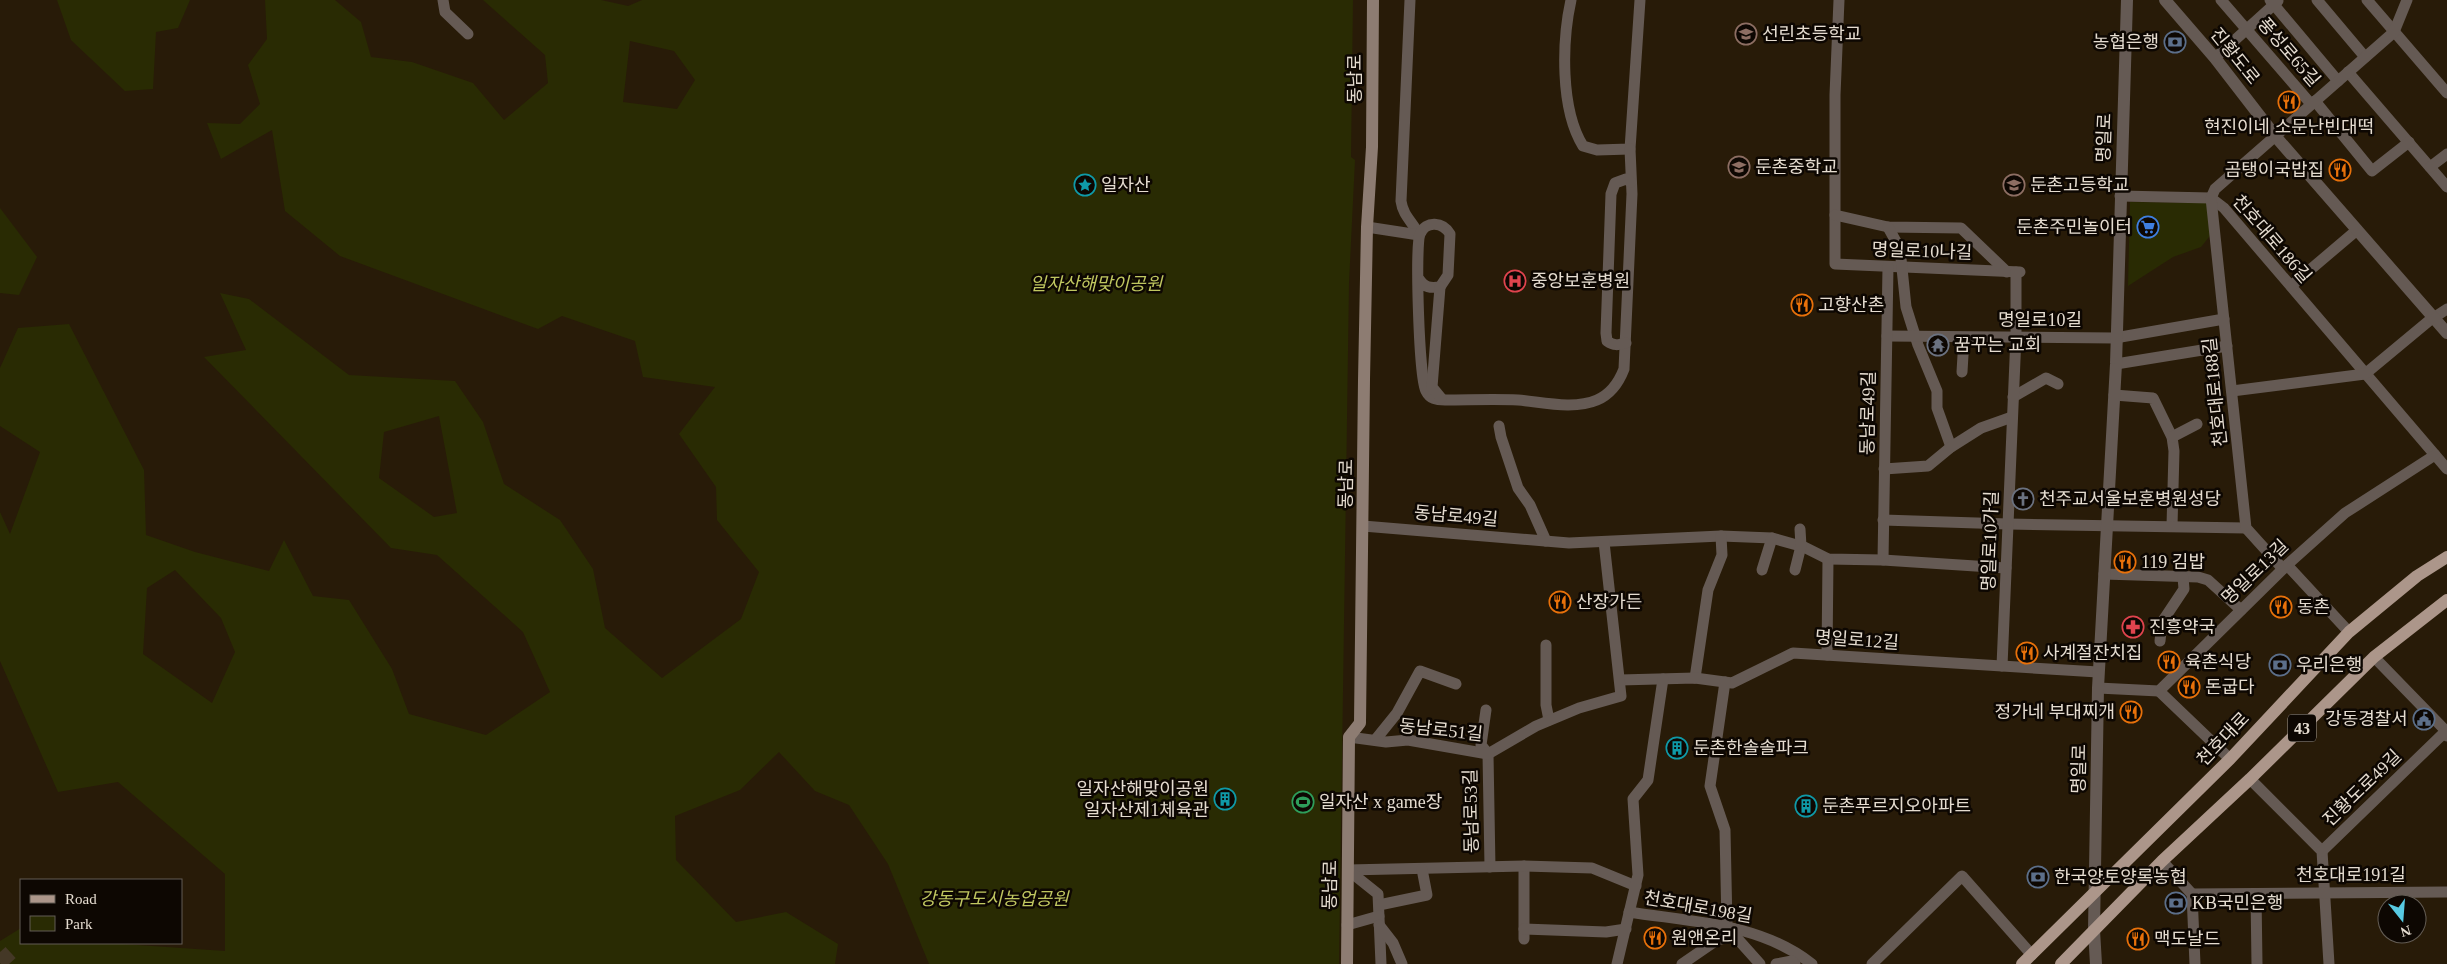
<svg xmlns="http://www.w3.org/2000/svg" width="2447" height="964" font-family="'Times New Roman','Noto Sans KR',serif">
  <rect width="100%" height="100%" fill="#281b08"/>
  <g fill="#292b03" fill-rule="evenodd">
    <polygon points="57,0 190,0 178,28 156,32 153,89 125,91 71,40"/>
    <path d="M265,0H335L361,22L371,57L412,62L473,83L504,120L548,83L545,55L483,0H601L628,6L642,0H1353L1351,157L1355,160L1349,283L1339,964H929L888,864L849,805L815,791L779,752L740,790L675,816L676,860L736,922L786,912L838,944L835,964H0V941L21,928V943H108L225,951V874L118,782L58,792L0,661V512L10,534L40,452L0,426V368L18,328L69,324L144,470L146,535L195,552L269,571L284,540L313,596L349,600L392,669L409,714L486,735L550,692L523,632L437,555L391,548L204,357L246,350L220,293L249,299L349,375L455,381L483,422L504,484L560,520L593,569L605,628L662,678L741,619L759,572L717,520L716,487L679,434L715,387L643,377L635,341L562,316L538,329L340,256L285,211L272,130L221,159L207,123L240,124L260,104L248,65L267,39ZM630,41L674,51L695,80L677,109L623,102ZM439,416L457,513L434,517L379,478L384,432ZM175,570L221,618L235,652L212,703L143,654L147,588Z"/>
    <polygon points="2130,202 2208,203 2213,232 2201,247 2173,257 2128,286"/>
    <polygon points="0,208 37,257 19,295 0,293"/>
  </g>
  <g fill="none" stroke-linecap="round" stroke-linejoin="round">
    <polyline stroke="#443826" stroke-width="15" stroke-dasharray="15 8" stroke-linecap="butt" points="0,952 11,964"/>
    <g stroke="#655a54" stroke-width="11">
      <polyline points="443,0 445,12 468,34"/>
      <path d="M1410,0L1401,201C1403,216 1413,222 1419,235"/>
      <path d="M1571,0C1562,41 1560,109 1583,146L1597,150L1630,149L1640,0"/>
      <polyline points="1839,0 1835,95 1835,264 2020,272"/>
      <polyline points="2221,0 2311,104"/>
      <polyline points="2270,0 2338,81"/>
      <polyline points="2317,0 2365,57"/>
      <polyline points="2367,0 2447,93"/>
      <polyline points="2215,58 2278,1"/>
      <polyline points="2348,72 2447,187"/>
      <polyline points="2315,101 2372,171 2409,142"/>
      <polyline points="2430,167 2447,154"/>
      <polyline points="2120,196 2211,198 2224,208 2447,469"/>
      <polyline points="1835,215 1888,227 1961,228 2007,272"/>
      <polyline points="1367,227 1419,235"/>
      <polyline points="1888,227 1900,249 1906,307 1918,345 1937,391 1937,408 1951,447"/>
      <path d="M1419,279C1425,288 1430,288 1440,287L1448,275L1450,234C1443,222 1426,220 1420,234C1415,246 1419,380 1426,391C1430,399 1436,400 1445,400C1469,400 1494,399 1518,400C1542,402 1574,410 1597,400C1611,394 1619,382 1624,369L1632,194L1630,149"/>
      <polyline points="2291,286 2357,230"/>
      <polyline points="1440,287 1432,387 1441,398"/>
      <polyline points="1887,336 2115,338 2224,319"/>
      <path d="M1626,343C1618,345 1614,346 1607,341L1606,333L1611,194L1615,183L1626,179L1631,182"/>
      <polyline points="2116,364 2227,346"/>
      <polyline points="1962,372 1964,338"/>
      <polyline points="2232,391 2365,374 2430,320 2447,309"/>
      <polyline points="2114,395 2153,398 2172,437 2174,451 2172,526"/>
      <polyline points="2013,397 2046,378 2058,384"/>
      <polyline points="1499,426 1501,437 1518,488 1530,505 1546,541"/>
      <polyline points="2172,437 2197,424"/>
      <polyline points="1884,469 1928,466 1951,447 1981,428 2012,417"/>
      <polyline points="1883,520 2008,524 2246,528"/>
      <polyline points="1363,526 1569,543 1721,536 1772,538 1804,547 1828,559 1883,560 2006,568"/>
      <polyline points="1883,560 1888,267"/>
      <polyline points="2287,565 2349,632"/>
      <polyline points="2283,569 2246,528 2211,198 2215,189 2394,32 2407,0"/>
      <polyline points="1762,570 1772,538"/>
      <polyline points="1795,570 1801,546 1800,529"/>
      <polyline points="2104,574 2198,577 2208,580 2241,610"/>
      <polyline points="2160,641 2162,622 2184,589 2183,577"/>
      <polyline points="1546,645 1546,705 1549,720"/>
      <polyline points="1827,655 1828,559"/>
      <polyline points="2374,657 2446,731 2447,736"/>
      <polyline points="2002,666 2016,336 2016,272"/>
      <polyline points="1695,678 1708,590 1722,555 1721,536"/>
      <polyline points="1620,680 1695,678 1732,683 1793,653 2098,672"/>
      <polyline points="1725,682 1710,786 1725,830 1727,926"/>
      <polyline points="2098,688 2159,691 2287,565 2345,513 2435,455"/>
      <polyline points="2159,691 2230,759"/>
      <polyline points="1486,710 1481,745 1488,754 1490,867"/>
      <polyline points="1349,737 1386,742 1408,740 1488,754 1536,726 1579,708 1621,696 1604,542"/>
      <polyline points="1376,739 1397,713 1420,671 1456,684"/>
      <polyline points="2250,779 2322,851 2329,964"/>
      <polyline points="2322,851 2447,730"/>
      <polyline points="2162,861 2192,894 2195,964"/>
      <polyline points="1524,866 1524,939"/>
      <polyline points="1348,870 1524,866 1592,868 1636,886"/>
      <polyline points="1348,870 1378,894 1381,964"/>
      <polyline points="2192,894 2447,892"/>
      <polyline points="2256,894 2257,964"/>
      <polyline points="1379,905 1427,895 1422,869"/>
      <path d="M1629,912C1693,922 1760,923 1812,964"/>
      <polyline points="1347,925 1379,916"/>
      <polyline points="1379,925 1393,943 1402,964"/>
      <polyline points="1524,929 1606,932 1626,929"/>
      <polyline points="1617,964 1638,875 1633,799 1648,780 1663,679"/>
      <polyline points="1682,964 1717,940 1735,936 1760,964"/>
      <polyline points="1776,964 1792,961 1795,964"/>
      <polyline points="1872,964 1962,876 2032,955"/>
    </g>
    <g stroke="#655a54" stroke-width="12">
      <polyline points="2165,0 2215,58 2276,137 2447,333"/>
      <polyline points="2096,964 2094,930 2098,688 2116,364 2127,0"/>
    </g>
    <polyline stroke="#8d7c72" stroke-width="12" points="1347,964 1349,737 1360,723 1364,380 1367,227 1372,147 1373,0"/>
    <g stroke="#ac968a" stroke-width="12">
      <polyline points="2022,964 2230,759 2349,632 2417,576 2447,557"/>
      <polyline points="2061,964 2162,861 2250,779 2374,657 2447,600"/>
    </g>
  </g>
  <defs>
    <g id="school-ring" transform="scale(1.125)"><circle r="9.5" fill="#0d0702" stroke="#8d6e63" stroke-width="1.5"/><path d="M0-5L7-2L0 1L-7-2ZM-4 1L0 2.5L4 1V4Q0 6-4 4Z" fill="#8d6e63"/></g>
    <g id="bank-ring" transform="scale(1.125)"><circle r="9.5" fill="#0d0702" stroke="#5c6f8a" stroke-width="1.5"/><path d="M-6-4H6V4H-6ZM0-2.3a2.3 2.3 0 1 0 0 4.6a2.3 2.3 0 1 0 0-4.6Z" fill="#5c6f8a"/></g>
    <g id="restaurant-ring" transform="scale(1.125)"><circle r="9.5" fill="#0d0702" stroke="#e8710a" stroke-width="1.5"/><path d="M-5-6h1v4h1v-4h1v4h1v-4h1v5L-1.5 .5V6h-2V.5L-5-1ZM5-6V6H3V1.5H1.5Q1.5-4 5-6Z" fill="#e8710a"/></g>
    <g id="sight-ring" transform="scale(1.125)"><circle r="9.5" fill="#0d0702" stroke="#0f9aa8" stroke-width="1.5"/><path d="M0-6L1.8-2.2L6-1.7L2.9 1.2L3.7 5.4L0 3.3L-3.7 5.4L-2.9 1.2L-6-1.7L-1.8-2.2Z" fill="#0f9aa8"/></g>
    <g id="supermarket-ring" transform="scale(1.125)"><circle r="9.5" fill="#0d0702" stroke="#3f7fe0" stroke-width="1.5"/><path d="M-6-5.5h2.5l.6 2H6L4.5 2H-2.5L-4.4-4H-6ZM-1.5 3.2a1.3 1.3 0 1 0 .1 0ZM3 3.2a1.3 1.3 0 1 0 .1 0Z" fill="#3f7fe0"/></g>
    <g id="hospital-ring" transform="scale(1.125)"><circle r="9.5" fill="#0d0702" stroke="#e0444e" stroke-width="1.5"/><path d="M-5-5h3v3.5h4V-5h3V5h-3V1.5h-4V5h-3Z" fill="#e0444e"/></g>
    <g id="temple-ring" transform="scale(1.125)"><circle r="9.5" fill="#0d0702" stroke="#6b7280" stroke-width="1.5"/><path d="M0-6L5-2H3V0L6.5 2.5H4V6H1.5V3h-3V6H-4V2.5H-6.5L-3 0V-2H-5Z" fill="#6b7280"/></g>
    <g id="church-ring" transform="scale(1.125)"><circle r="9.5" fill="#0d0702" stroke="#6b7280" stroke-width="1.5"/><path d="M-1.2-6h2.4v3.5h3.3v2.4h-3.3V6h-2.4V-.1h-3.3v-2.4h3.3Z" fill="#6b7280"/></g>
    <g id="pharmacy-ring" transform="scale(1.125)"><circle r="9.5" fill="#0d0702" stroke="#e0444e" stroke-width="1.5"/><path d="M-2-6h4v4h4v4h-4v4h-4v-4h-4v-4h4Z" fill="#e0444e"/></g>
    <g id="civic-ring" transform="scale(1.125)"><circle r="9.5" fill="#0d0702" stroke="#5c6f8a" stroke-width="1.5"/><path d="M-.6-6.5H3V-4.5H.6V-3L4-1V1h2V6H-6V1h2V-1L-.6-3ZM-1.2 2.5V6h2.4V2.5Z" fill="#5c6f8a"/></g>
    <g id="building-ring" transform="scale(1.125)"><circle r="9.5" fill="#0d0702" stroke="#0f9aa8" stroke-width="1.5"/><path d="M-4-6H4V6H1V3H-1V6H-4ZM-2.5-4.3h1.7v1.8h-1.7ZM.8-4.3h1.7v1.8H.8ZM-2.5-1h1.7V.8h-1.7ZM.8-1h1.7V.8H.8Z" fill="#0f9aa8"/></g>
    <g id="stadium-ring" transform="scale(1.125)"><circle r="9.5" fill="#0d0702" stroke="#2e9e5b" stroke-width="1.5"/><path d="M0-5a6.5 5 0 1 0 0 10a6.5 5 0 1 0 0-10ZM-3.5-1.8h7v3.6h-7Z" fill="#2e9e5b"/></g>
  </defs>
  <g fill-rule="evenodd">
    <use href="#school-ring" x="1746" y="34"/>
    <use href="#bank-ring" x="2175" y="42"/>
    <use href="#restaurant-ring" x="2289" y="102"/>
    <use href="#school-ring" x="1739" y="167"/>
    <use href="#restaurant-ring" x="2340" y="170"/>
    <use href="#sight-ring" x="1085" y="185"/>
    <use href="#school-ring" x="2014" y="185"/>
    <use href="#supermarket-ring" x="2148" y="227"/>
    <use href="#hospital-ring" x="1515" y="281"/>
    <use href="#restaurant-ring" x="1802" y="305"/>
    <use href="#temple-ring" x="1938" y="345"/>
    <use href="#church-ring" x="2023" y="499"/>
    <use href="#restaurant-ring" x="2125" y="562"/>
    <use href="#restaurant-ring" x="1560" y="602"/>
    <use href="#restaurant-ring" x="2281" y="607"/>
    <use href="#pharmacy-ring" x="2133" y="627"/>
    <use href="#restaurant-ring" x="2027" y="653"/>
    <use href="#restaurant-ring" x="2169" y="662"/>
    <use href="#bank-ring" x="2280" y="665"/>
    <use href="#restaurant-ring" x="2189" y="687"/>
    <use href="#restaurant-ring" x="2131" y="712"/>
    <use href="#civic-ring" x="2424" y="719"/>
    <use href="#building-ring" x="1677" y="748"/>
    <use href="#building-ring" x="1225" y="799"/>
    <use href="#stadium-ring" x="1303" y="802"/>
    <use href="#building-ring" x="1806" y="806"/>
    <use href="#bank-ring" x="2038" y="877"/>
    <use href="#bank-ring" x="2176" y="903"/>
    <use href="#restaurant-ring" x="1655" y="938"/>
    <use href="#restaurant-ring" x="2138" y="939"/>
  </g>
  <g text-anchor="middle" stroke-width="5" stroke-linejoin="round" paint-order="stroke">
    <rect fill="#0d0702" stroke="#a49c92" stroke-width="1" x="2288" y="714.5" width="28" height="27" rx="4"/>
    <g font-size="16" font-weight="bold" fill="#e5dcd0">
      <text x="2302" y="734">43</text>
    </g>
    <g font-size="18" fill="#e5dcd0" stroke="#0d0702" text-anchor="start">
      <text x="1762" y="40">선린초등학교</text>
      <text x="2159" y="48" text-anchor="end">농협은행</text>
      <text x="2289" y="133" text-anchor="middle">현진이네 소문난빈대떡</text>
      <text x="1755" y="173">둔촌중학교</text>
      <text x="2324" y="176" text-anchor="end">곰탱이국밥집</text>
      <text x="1101" y="191">일자산</text>
      <text x="2030" y="191">둔촌고등학교</text>
      <text x="2132" y="233" text-anchor="end">둔촌주민놀이터</text>
      <text x="1531" y="287">중앙보훈병원</text>
      <text x="1818" y="311">고향산촌</text>
      <text x="1954" y="351">꿈꾸는 교회</text>
      <text x="2039" y="505">천주교서울보훈병원성당</text>
      <text x="2141" y="568">119 김밥</text>
      <text x="1576" y="608">산장가든</text>
      <text x="2297" y="613">동촌</text>
      <text x="2149" y="633">진흥약국</text>
      <text x="2043" y="659">사계절잔치집</text>
      <text x="2185" y="668">육촌식당</text>
      <text x="2296" y="671">우리은행</text>
      <text x="2205" y="693">돈굽다</text>
      <text x="2115" y="718" text-anchor="end">정가네 부대찌개</text>
      <text x="2408" y="725" text-anchor="end">강동경찰서</text>
      <text x="1693" y="754">둔촌한솔솔파크</text>
      <text x="1209" y="795" text-anchor="end">일자산해맞이공원<tspan x="1209" dy="21">일자산제1체육관</tspan></text>
      <text x="1319" y="808">일자산 x game장</text>
      <text x="1822" y="812">둔촌푸르지오아파트</text>
      <text x="2054" y="883">한국양토양록농협</text>
      <text x="2192" y="909">KB국민은행</text>
      <text x="1671" y="944">원앤온리</text>
      <text x="2154" y="945">맥도날드</text>
    </g>
    <g font-size="18" fill="#e5dcd0" stroke="#0d0702">
      <text transform="translate(2289 52) rotate(49)" y="6">풍성로65길</text>
      <text transform="translate(2235 56) rotate(51)" y="6">진황도로</text>
      <text transform="translate(1355 79) rotate(-90)" y="6">동남로</text>
      <text transform="translate(2104 138) rotate(-88)" y="6">명일로</text>
      <text transform="translate(2272 239) rotate(49)" y="6">천호대로186길</text>
      <text transform="translate(1922 251) rotate(2)" y="6">명일로10나길</text>
      <text x="2040" y="326">명일로10길</text>
      <text transform="translate(2215 392) rotate(-96)" y="6">천호대로188길</text>
      <text transform="translate(1868 413) rotate(-89)" y="6">동남로49길</text>
      <text transform="translate(1346 484) rotate(-89)" y="6">동남로</text>
      <text transform="translate(1456 516) rotate(5)" y="6">동남로49길</text>
      <text transform="translate(1990 541) rotate(-88)" y="6">명일로10가길</text>
      <text transform="translate(2255 572) rotate(-44)" y="6">명일로13길</text>
      <text transform="translate(1857 640) rotate(4)" y="6">명일로12길</text>
      <text transform="translate(1441 730) rotate(6)" y="6">동남로51길</text>
      <text transform="translate(2223 739) rotate(-46)" y="6">천호대로</text>
      <text transform="translate(2079 769) rotate(-89)" y="6">명일로</text>
      <text transform="translate(2362 788) rotate(-44)" y="6">진황도로49길</text>
      <text transform="translate(1471 811) rotate(-91)" y="6">동남로53길</text>
      <text x="2351" y="881">천호대로191길</text>
      <text transform="translate(1330 885) rotate(-89)" y="6">동남로</text>
      <text transform="translate(1698 907) rotate(10)" y="6">천호대로198길</text>
    </g>
    <g font-size="18" font-style="italic" fill="#c0c760" stroke="#0d0702">
      <text x="1096" y="290">일자산해맞이공원</text>
      <text x="994" y="905">강동구도시농업공원</text>
    </g>
  </g>
  <rect x="20" y="879" width="162" height="65" fill="#0d0702" stroke="#635c54"/>
  <rect x="30" y="895" width="25" height="8" fill="#ac968a" stroke="#635c54"/>
  <text x="65" y="904" font-size="15" fill="#e5dcd0">Road</text>
  <rect x="30" y="916" width="25" height="15" fill="#292b03" stroke="#635c54"/>
  <text x="65" y="929" font-size="15" fill="#e5dcd0">Park</text>
  <g transform="translate(2402 919) rotate(163)"><circle r="24" fill="#0d0702" stroke="#635c54"/>
  <path d="M0-4L9 19L0 12L-9 19Z" fill="#57c9e2"/>
  <text y="-8" font-size="14" font-weight="bold" text-anchor="middle" fill="#e5dcd0">N</text>
  </g>
</svg>
